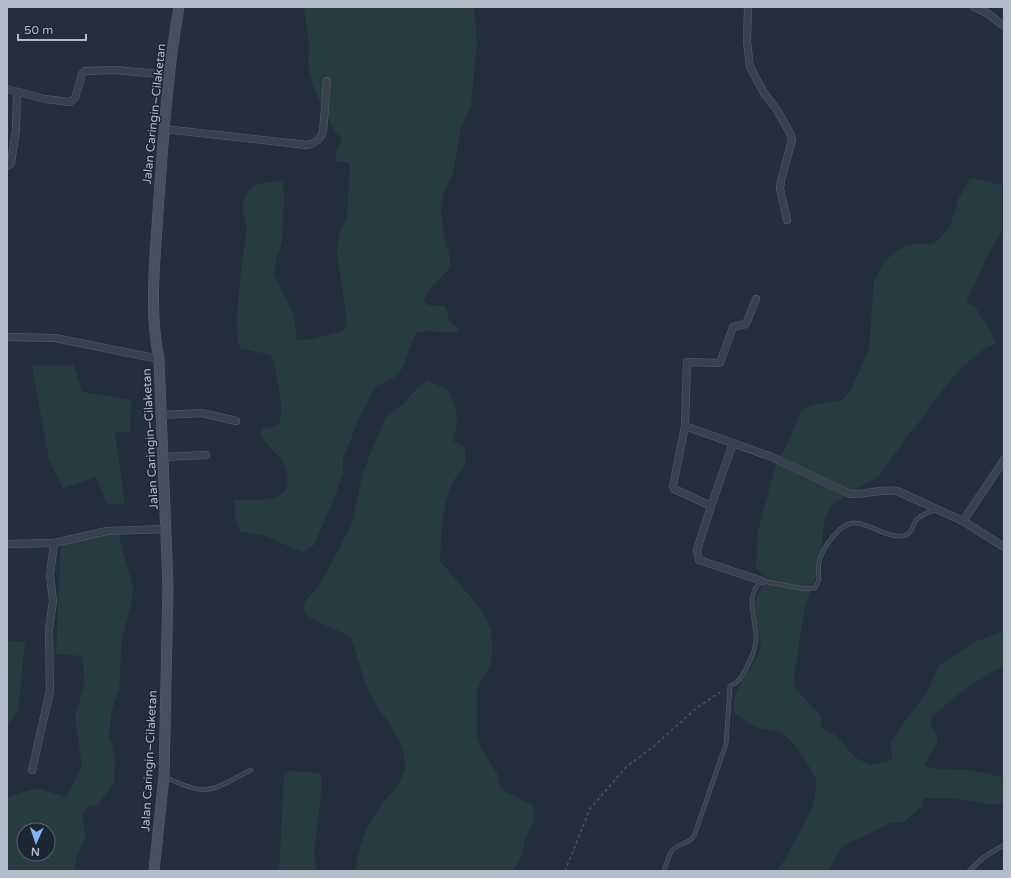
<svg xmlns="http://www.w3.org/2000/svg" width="1011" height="878" font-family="'Varela Round',sans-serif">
  <rect width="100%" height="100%" fill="#242f3e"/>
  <g fill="#263c3f" fill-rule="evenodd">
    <path d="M304,7H474L477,43L471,106L461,129L453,173L444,193L441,208L443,230L450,258V268L429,290L423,301L428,305L445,306L449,320L458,328L459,333L427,331L417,333C409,344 405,368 398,374C392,380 383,383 376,386L358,421L343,459V474L331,506L314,545L306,551L302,552L265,536L240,532L235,518V500C247,499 264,501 276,497C293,492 289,469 280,458C273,450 266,444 260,435L262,429L278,425C286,410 276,376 273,359L270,355L240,348C232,329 243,256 246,233C249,218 236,211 248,192C255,182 272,181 282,182L284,198L282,243L276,260L274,275L294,314L297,340L313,339L345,330L347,322L337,252L339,234L347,217L350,167L349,163L336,161V152L342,138L335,133L313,86L308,67L309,47Z"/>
    <path d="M970,179H977L1002,185V231L995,244L989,252L967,301V303L975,306C980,317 995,334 995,344L987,347L961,368L932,403L923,418L910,432L880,475L839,500L832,505L826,516L823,529L821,564L805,605L794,678L795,688L820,715L822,728L835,735L856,758L870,765L892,760L891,742L907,718L927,693L938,667L944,662L977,641L1004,631V665L968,687L932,716L931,725L937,736V744L924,765L935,769L968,770L1004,777V804H986L953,798H923L922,806L904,822L891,823L843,846L828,871H776L784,861L812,808L816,791V779L806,761L794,744L782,733L755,727L734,713C731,683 755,672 760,648C763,634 753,620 754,606C755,597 763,586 767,578L756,569L758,530L777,460L786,447L801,411L811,405L842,400L850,392L869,349L874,281L884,262L895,252L904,247L916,244H932L937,241L949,228L956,208L957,201Z"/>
    <polygon points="74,365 82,392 131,400 130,432 115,433 125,504 107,504 96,477 63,488 49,460 32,366"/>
    <path d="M428,381L449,390C457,412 460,418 453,441L464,447C471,469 456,471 450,488C442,512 441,536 440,561L481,609L487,619L491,631L492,649L491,665L480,682L477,692V739L483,752L497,773L501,789L532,805L535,812L533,823L524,842L523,852L519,862L512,871H356C357,849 365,830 377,811C385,798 400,787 404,771C410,743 384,720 372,698C362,679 358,658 351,637L310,618L305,613L304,606L306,600L319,586L352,524L363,472L385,418L405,402L418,387Z"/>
    <path d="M116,526L133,588L131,606L122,638L119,691L112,709L109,736L115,757L114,782L98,805L89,806L82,815L86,837L76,858L74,871H7V797L37,788L66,797L82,767L75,716L85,682L82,656L56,654L61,542ZM24,830H48V854H24Z"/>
    <polygon points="7,641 25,642 18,710 7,727"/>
    <polygon points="289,771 321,773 322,786 314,850 317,871 279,871 284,775"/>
  </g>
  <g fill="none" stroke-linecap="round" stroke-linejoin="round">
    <g stroke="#565f6c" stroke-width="4.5">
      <g id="lane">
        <path d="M165,777C209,798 210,791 251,770"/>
        <path d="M664,871C666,865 668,858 671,852C676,843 689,845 694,836L726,744L730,686C739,682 741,678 746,669C751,659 755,651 756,640C757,620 743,595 762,581L805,589L815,588C822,578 817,574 819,563C821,549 841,521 856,523C872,524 891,541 906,535C912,533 913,525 916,520C921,515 928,512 935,510"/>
        <polyline points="969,871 984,857 1004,845"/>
      </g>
    </g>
    <g stroke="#565f6c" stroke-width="8">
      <g id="street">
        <polyline points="748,7 747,42 750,67 764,93 777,110 790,133 792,140 781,180 780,189 787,220"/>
        <polyline points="974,7 987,13 1004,26"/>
        <polyline points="7,89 45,99 70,102 75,98 82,74 85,71 115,70 170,75"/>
        <path d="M164,129L307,145C316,143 319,140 323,132L327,81"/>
        <polyline points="7,166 11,164 16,129 17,92"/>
        <polyline points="756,299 746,324 733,327 720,363 687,362 685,426 673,486 674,489 711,506 697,550 699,560 762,581"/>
        <polyline points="7,337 55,338 159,359"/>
        <polyline points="161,415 202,413 236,421"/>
        <path d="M685,426L772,457L850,494C866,495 882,488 897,491L963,521L1004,547"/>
        <polyline points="163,457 206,455"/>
        <polyline points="711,506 733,443"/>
        <polyline points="963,521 1004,460"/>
        <polyline points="7,544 54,543 107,531 167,529"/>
        <polyline points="32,770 50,691 49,629 53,601 50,575 54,543"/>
      </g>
    </g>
    <g stroke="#565f6c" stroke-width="11">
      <path id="secondary" d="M154,871L164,776L168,586L159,359C149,313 155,259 158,212C163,144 167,74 179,7"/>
    </g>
    <polyline stroke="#44595c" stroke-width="1.5" stroke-dasharray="3 3" stroke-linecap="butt" points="565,871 590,809 626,767 653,747 694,710 723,690"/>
    <use href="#lane" stroke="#38414e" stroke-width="3.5"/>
    <use href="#street" stroke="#38414e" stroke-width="7"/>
    <use href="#secondary" stroke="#465061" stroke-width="10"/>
  </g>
  <g text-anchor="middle" stroke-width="3" stroke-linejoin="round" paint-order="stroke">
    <g font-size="12" fill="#b4bcc9" stroke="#1d2633">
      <text transform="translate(154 114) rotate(-84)" y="4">Jalan Caringin–Cilaketan</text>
      <text transform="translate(150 439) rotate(-93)" y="4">Jalan Caringin–Cilaketan</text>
      <text transform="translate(149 761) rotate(-87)" y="4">Jalan Caringin–Cilaketan</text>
    </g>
  </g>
  <rect width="1011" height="878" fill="none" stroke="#b4bcc9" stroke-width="16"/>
  <g transform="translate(36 842) rotate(183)"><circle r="19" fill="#1d2633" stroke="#59626f"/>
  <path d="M0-3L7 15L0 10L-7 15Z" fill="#8ab4f8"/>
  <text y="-6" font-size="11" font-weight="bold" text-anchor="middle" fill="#b4bcc9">N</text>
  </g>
  <path d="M18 34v6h68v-6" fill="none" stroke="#b4bcc9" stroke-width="2"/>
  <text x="24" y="34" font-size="12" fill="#b4bcc9" stroke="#1d2633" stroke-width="3" paint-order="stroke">50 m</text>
</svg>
